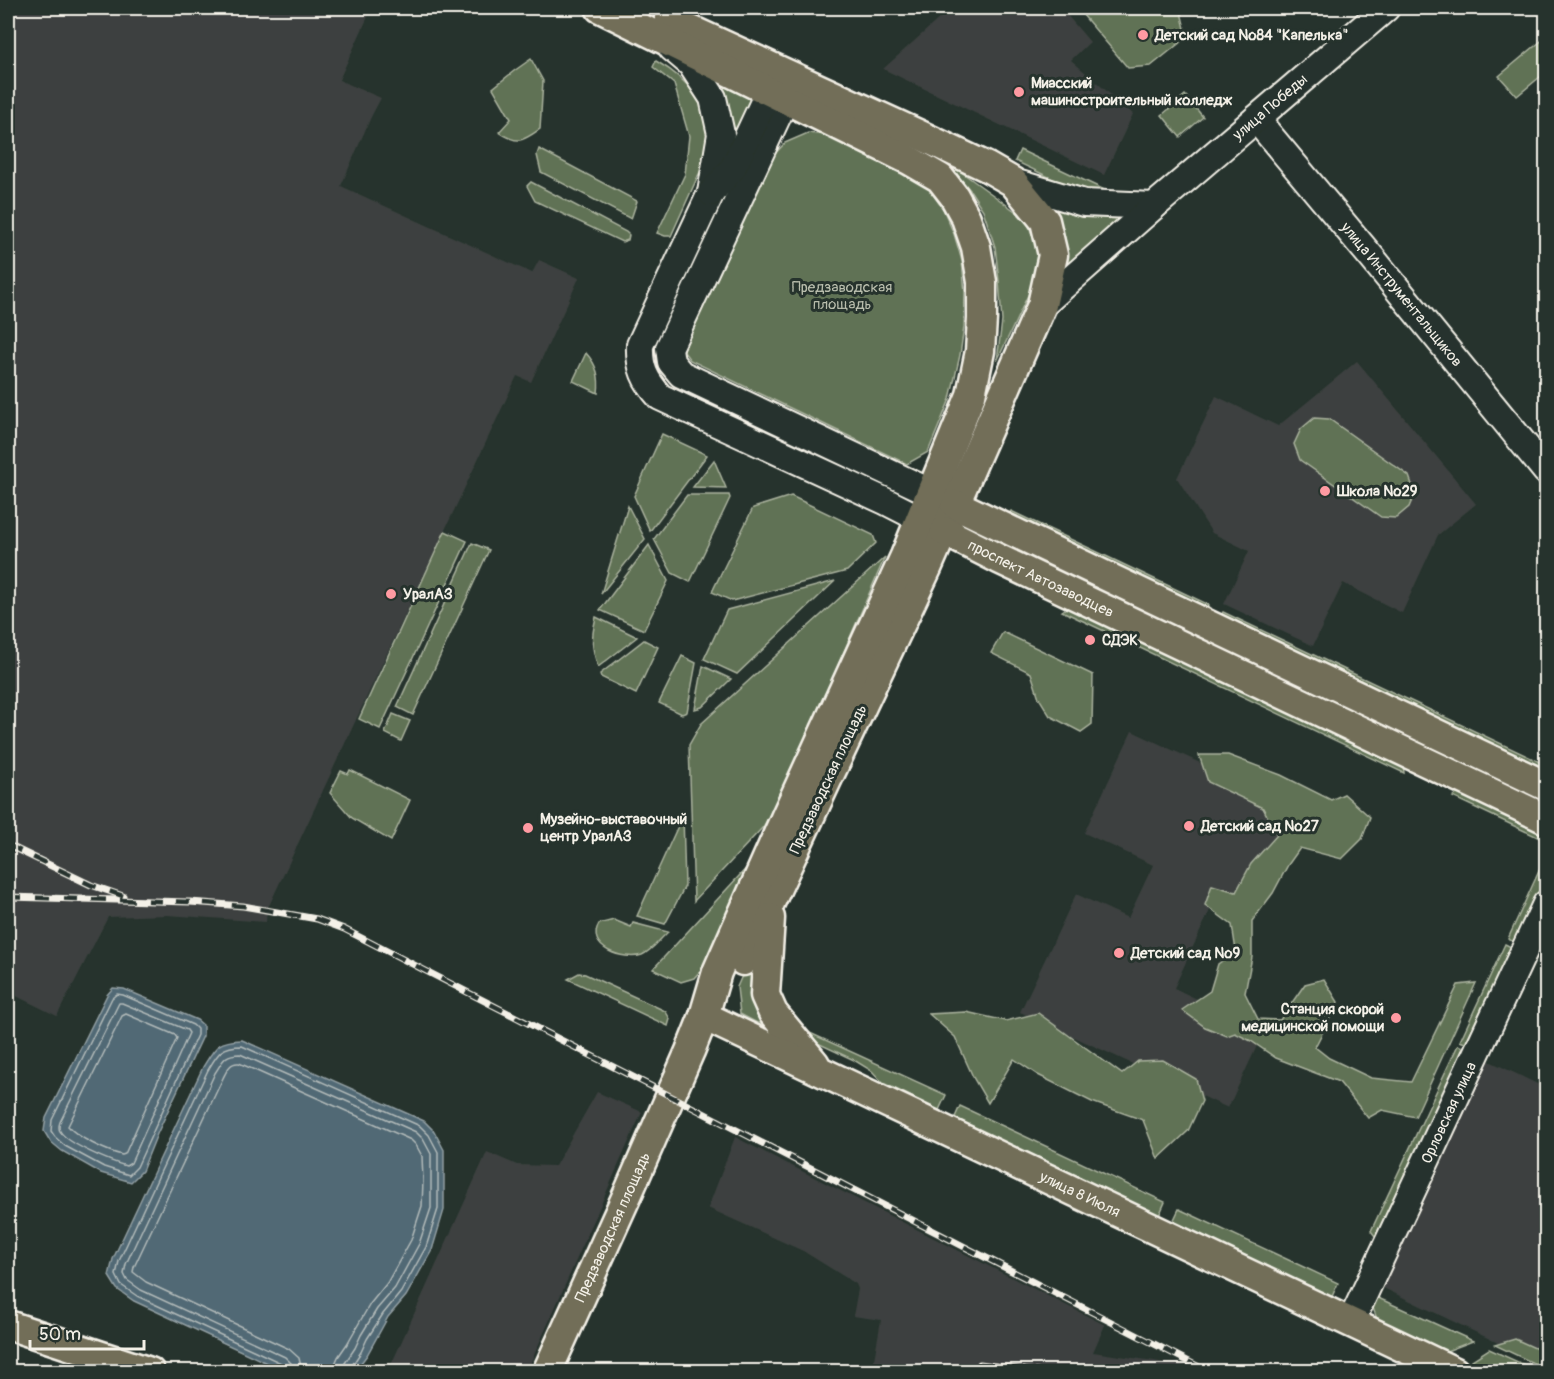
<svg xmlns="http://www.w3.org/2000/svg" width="1554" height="1379" font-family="Pangolin,sans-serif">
  <rect width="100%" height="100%" fill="#26332d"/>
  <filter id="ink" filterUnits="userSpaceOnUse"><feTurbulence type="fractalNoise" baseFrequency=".0167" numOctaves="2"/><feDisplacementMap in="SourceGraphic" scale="12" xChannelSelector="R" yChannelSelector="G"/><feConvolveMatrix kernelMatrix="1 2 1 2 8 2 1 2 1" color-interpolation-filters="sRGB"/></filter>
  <g filter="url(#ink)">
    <g fill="#3c413f">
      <polygon points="8,8 372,8 339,80 381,98 371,117 341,186 532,273 539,260 579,278 531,382 517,376 267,910 266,922 167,915 108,917 57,1016 8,992"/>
      <polygon points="951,8 1061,8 1090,42 1071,60 1133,114 1104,175 883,69"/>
      <polygon points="1357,361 1476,504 1438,535 1402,613 1343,583 1313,646 1224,604 1249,551 1212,533 1177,478 1216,396 1278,426"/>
      <polygon points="1132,731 1298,809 1251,910 1217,895 1174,988 1264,1031 1228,1108 1020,1012 1076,894 1128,918 1153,865 1084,833"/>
      <polygon points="1481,1057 1546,1088 1546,1366 1375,1284"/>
      <polygon points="597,1092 642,1112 527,1371 395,1371 391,1365 487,1152 517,1165 555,1166"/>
      <polygon points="735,1137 1105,1325 1093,1352 1188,1366 1200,1371 872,1371 881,1320 853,1316 858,1289 856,1284 803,1251 708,1208"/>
    </g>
    <g fill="#607254" stroke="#aab29e" stroke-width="1.5">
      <polygon points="1077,8 1180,8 1187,37 1151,66 1128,68"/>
      <polygon points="1546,37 1546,72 1517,96 1499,76"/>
      <path d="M531,59L543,81L540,129C523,141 518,145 499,132L511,119L493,88L514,71Z"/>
      <path d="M656,61C688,79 718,111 709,150C707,159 702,168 698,176C689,196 680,216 671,236H665L657,233L685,174L689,136L674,84L653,67Z"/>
      <polygon points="710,73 757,95 725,164"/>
      <polygon points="1185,95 1203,117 1180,137 1162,115"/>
      <polygon points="808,133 826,135 912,176 928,187 943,209 954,234 962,261 965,292 964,327 960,355 950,399 928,452 907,464 690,360 684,352 685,339 771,158 785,143"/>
      <polygon points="539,149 637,201 631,219 541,172 537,155"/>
      <polygon points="1020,150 1113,194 1076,190 1015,161"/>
      <polygon points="946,161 1015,211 1028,224 1035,242 1039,260 1036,278 997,361 1002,321 999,281 995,247 983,210 970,190"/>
      <polygon points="531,182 626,232 629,235 628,240 622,242 535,201 527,186"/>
      <path d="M1039,194L1138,213L1066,277C1066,256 1068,235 1057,216C1053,208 1045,201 1039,194Z"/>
      <path d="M586,353C597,365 600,377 598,393L573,381Z"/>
      <polygon points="1314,418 1329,419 1409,476 1415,493 1409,507 1396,518 1381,517 1300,460 1294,444 1301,429"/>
      <polygon points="662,434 707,455 650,531 634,496"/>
      <polygon points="714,460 726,488 693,487"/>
      <polygon points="687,495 729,495 730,498 690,582 672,573 654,539"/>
      <polygon points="791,496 873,535 876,543 847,571 732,601 712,592 753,508"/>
      <polygon points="628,506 645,539 601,594"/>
      <polygon points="1011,511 1209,605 1206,613 1007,519"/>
      <polygon points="445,531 467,541 380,729 359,719"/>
      <polygon points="989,533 1546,799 1546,811 984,537"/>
      <polygon points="472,543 489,550 413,715 397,707"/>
      <polygon points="649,545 668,581 644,630 600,610"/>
      <polygon points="885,557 785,787 763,827 694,901 689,745 701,724"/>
      <polygon points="835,581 737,674 704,659 727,610"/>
      <polygon points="1072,604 1403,761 1404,773 1062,611"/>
      <polygon points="1223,612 1546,765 1546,775 1219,619"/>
      <path d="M596,617L637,637L598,667C591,646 591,639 596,617Z"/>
      <polygon points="1003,632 1093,675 1092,724 1081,732 1050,716 1039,698 1031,673 991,653"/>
      <polygon points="644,640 658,647 636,694 601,677 600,674"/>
      <polygon points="682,656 696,663 687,712 682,714 659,703"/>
      <polygon points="703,666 731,679 702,707 695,709"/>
      <polygon points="393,714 410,721 401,741 385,733"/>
      <polygon points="1199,755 1228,755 1281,775 1331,800 1344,794 1370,817 1362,839 1342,859 1300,848 1288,865 1273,893 1252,921 1252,957 1245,993 1258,1019 1280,1020 1305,984 1324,979 1338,1002 1315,1047 1329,1058 1371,1078 1411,1082 1458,985 1476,983 1415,1117 1382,1110 1368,1118 1339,1082 1276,1058 1251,1041 1235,1033 1227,1036 1205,1027 1182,1010 1210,991 1218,964 1236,951 1232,925 1205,905 1212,885 1236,892 1251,864 1277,835 1263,808 1208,782"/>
      <polygon points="350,770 410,800 391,841 352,818 330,793 341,771 348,774"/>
      <polygon points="1463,789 1546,829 1546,841 1453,797"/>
      <polygon points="683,815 685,886 665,924 637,916"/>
      <polygon points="1545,858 1546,858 1546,882 1518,944 1508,939"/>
      <polygon points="752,862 701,970 694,978 681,982 653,969"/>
      <path d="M614,920L631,927L633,923L668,932C660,939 652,951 642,955C624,961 585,948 599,924Z"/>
      <polygon points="766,921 761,983 790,1040 740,1014 737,987"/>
      <polygon points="1505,944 1515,949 1470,1045 1460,1041"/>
      <polygon points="579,973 585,974 663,1010 666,1012 670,1019 668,1026 568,979"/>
      <polygon points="966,1012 1006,1021 1038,1013 1122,1074 1138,1061 1163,1060 1196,1079 1202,1101 1188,1131 1158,1159 1143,1120 1092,1102 1038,1075 1014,1059 988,1103 974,1079 955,1037 929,1014"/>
      <polygon points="788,1023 946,1095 939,1110 883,1083 872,1071 854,1060 794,1032"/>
      <polygon points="1458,1045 1468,1050 1381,1236 1375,1236 1371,1231"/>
      <polygon points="960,1106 1165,1202 1157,1220 952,1124"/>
      <polygon points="1179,1209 1338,1283 1330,1301 1171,1226"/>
      <polygon points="1376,1297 1473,1341 1444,1352 1378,1322 1372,1305"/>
      <polygon points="1515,1339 1546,1353 1546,1369 1495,1345"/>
      <polygon points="1489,1349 1538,1371 1485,1371 1475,1367 1472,1360"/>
    </g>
    <g fill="#516975" stroke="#929fa3" stroke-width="1.5">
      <polygon points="113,988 124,989 197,1020 203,1025 203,1036 157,1134 142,1171 131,1182 101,1173 62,1151 50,1141 44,1131 46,1118 107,995"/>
      <path d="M242,1040L424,1121L434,1131L444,1150V1210L432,1250L406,1296L388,1317L367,1355L355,1371H284L134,1301L117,1289L109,1276L113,1259L203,1067C216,1046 217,1041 242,1040Z"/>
    </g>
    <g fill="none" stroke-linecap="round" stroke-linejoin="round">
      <g stroke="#b3bbba" stroke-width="1.5">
        <polygon points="117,994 123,995 193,1025 197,1029 197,1035 137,1167 129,1175 104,1167 65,1146 55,1137 51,1131 52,1120 112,998"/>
        <path d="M119,1003H122L187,1030L189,1033L131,1163L126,1166C112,1162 67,1144 60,1131C58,1128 59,1125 60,1122Z"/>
        <path d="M126,1014L175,1035L177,1038L125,1154L122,1155C106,1151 78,1138 68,1126L122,1016Z"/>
        <path d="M285,1372V1367L281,1363L137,1296L121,1285L116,1275L119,1261L208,1070C218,1053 221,1046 242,1046L420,1126L429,1135L438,1152V1209L426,1247L401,1292L383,1314L367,1339L361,1352L351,1367V1372"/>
        <path d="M293,1372L291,1363L285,1357L141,1290L127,1280L124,1274L126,1264L215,1073C223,1061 224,1054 240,1054L416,1132L423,1139L431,1154V1208L419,1244L395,1288L377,1309L361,1335L355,1348L345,1363L343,1372"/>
        <path d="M302,1372L299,1358L289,1349L146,1282L133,1272L134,1267L223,1078C227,1070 230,1062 239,1063L411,1140L416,1145L422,1156L423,1181L422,1206L411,1240L387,1283L370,1304L347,1344L338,1357L335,1364L334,1372"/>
      </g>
      <g stroke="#f4f1e8" stroke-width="30">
        <g id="secondary">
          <path d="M672,48L691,64L713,98L721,134L711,193L640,345C639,368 645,380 660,397L885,501L938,528"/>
          <polyline points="794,81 669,348 671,362 681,374 949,501"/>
          <path id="s1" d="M1256,119L1373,259L1546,471"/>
          <polyline points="1013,182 1084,203 1154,206"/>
          <polyline points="711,193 733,168 777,74"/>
          <path id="s2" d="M1042,305L1154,206L1386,8"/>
          <path id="s3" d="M1351,1322L1546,904"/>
        </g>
      </g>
      <g stroke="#f4f1e8" stroke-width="33">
        <g id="primary">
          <polyline points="669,20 920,135 987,167 1013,182 1045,221 1053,255 1042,305 928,566 827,780 743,961"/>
          <polyline points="955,504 1546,786"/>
          <path id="s4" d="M944,531L999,559L1546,819"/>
          <polyline points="770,918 765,995 773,1013 815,1064"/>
          <path id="s5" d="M704,1016L1455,1372"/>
          <polyline points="8,1325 150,1372"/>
          <path id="s6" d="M547,1372L629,1191L690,1051L704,1016L717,972L786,816L905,556L971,395L980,351L982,319V282L976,247L966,218L954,196L940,178L909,160L600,8"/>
        </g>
      </g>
      <use href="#secondary" stroke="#26332d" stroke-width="26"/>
      <use href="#primary" stroke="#726e59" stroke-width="28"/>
      <g stroke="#f4f1e8" stroke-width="7">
        <g id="rail">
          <polyline points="8,845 91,885 123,896"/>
          <polyline points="8,897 190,902 243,906 317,919 344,929 1209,1372"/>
          <polyline points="980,1364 1037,1372"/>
        </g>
      </g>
      <use href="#rail" stroke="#26332d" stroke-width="4.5" stroke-dasharray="14" stroke-linecap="butt"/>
    </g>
  </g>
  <g fill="#ff9aa2" stroke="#26332d" stroke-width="2">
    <circle cx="1143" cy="35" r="6"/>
    <circle cx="1019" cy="92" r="6"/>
    <circle cx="1325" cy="491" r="6"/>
    <circle cx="391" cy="594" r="6"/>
    <circle cx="1090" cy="640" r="6"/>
    <circle cx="1189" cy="826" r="6"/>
    <circle cx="528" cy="828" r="6"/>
    <circle cx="1119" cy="953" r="6"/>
    <circle cx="1396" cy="1018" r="6"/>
  </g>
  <g text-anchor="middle" stroke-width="6" stroke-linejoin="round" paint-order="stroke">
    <g font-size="15" font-weight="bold" fill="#f4f1e8" stroke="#26332d" text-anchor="start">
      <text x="1155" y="40">Детский сад №84 "Капелька"</text>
      <text x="1031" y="88">Миасский<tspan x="1031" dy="17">машиностроительный колледж</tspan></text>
      <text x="1337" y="496">Школа №29</text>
      <text x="403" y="599">УралАЗ</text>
      <text x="1102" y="645">СДЭК</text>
      <text x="540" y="824">Музейно-выставочный<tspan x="540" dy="17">центр УралАЗ</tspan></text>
      <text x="1201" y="831">Детский сад №27</text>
      <text x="1131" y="958">Детский сад №9</text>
      <text x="1384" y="1014" text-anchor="end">Станция скорой<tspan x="1384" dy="17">медицинской помощи</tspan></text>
    </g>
    <g font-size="15" fill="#f4f1e8" stroke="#26332d">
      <text dy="5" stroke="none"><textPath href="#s2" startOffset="302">улица Победы</textPath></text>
      <text dy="5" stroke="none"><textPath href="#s1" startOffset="228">улица Инструментальщиков</textPath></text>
      <text dy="5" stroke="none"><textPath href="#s4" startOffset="108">проспект Автозаводцев</textPath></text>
      <text transform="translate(828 779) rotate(-65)" y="5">Предзаводская площадь</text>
      <text dy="5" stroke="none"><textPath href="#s3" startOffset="231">Орловская улица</textPath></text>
      <text dy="5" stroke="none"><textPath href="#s5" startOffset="416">улица 8 Июля</textPath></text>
      <text dy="5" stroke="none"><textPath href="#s6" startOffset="159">Предзаводская площадь</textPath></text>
    </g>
    <g font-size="15" fill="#b9bead" stroke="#26332d">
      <text x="842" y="292">Предзаводская<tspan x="842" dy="17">площадь</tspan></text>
    </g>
  </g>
  <rect width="1554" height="1379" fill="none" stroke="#26332d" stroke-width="30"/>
  <rect x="15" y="15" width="1524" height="1349" fill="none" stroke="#f4f1e8" stroke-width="2" filter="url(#ink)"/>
  <path d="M30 1340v9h114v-9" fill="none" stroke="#f4f1e8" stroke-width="3"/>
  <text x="39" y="1340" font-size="18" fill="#f4f1e8" stroke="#26332d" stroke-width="4.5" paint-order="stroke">50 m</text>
</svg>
